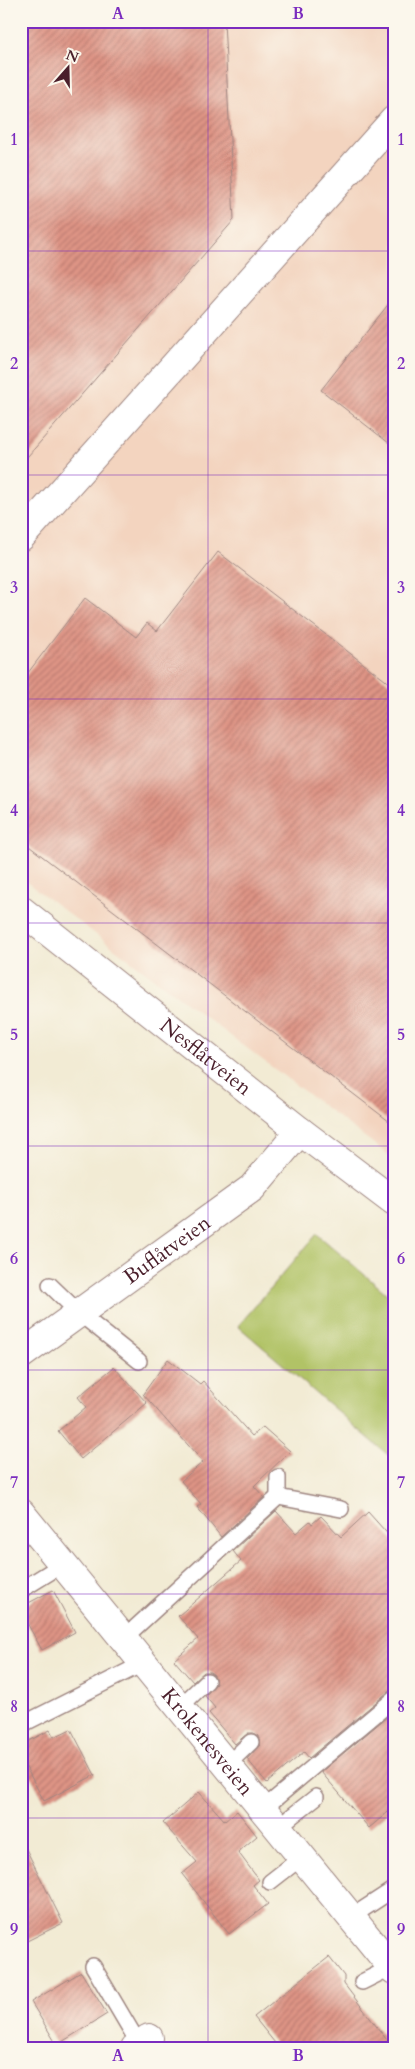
<svg xmlns="http://www.w3.org/2000/svg" width="415" height="2069" font-family="Cardo,serif">
  <defs>
    <pattern id="building-hatch" width="6" height="6" patternUnits="userSpaceOnUse" patternTransform="scale(1.25)"><rect width="6" height="6" fill="#de9485"/><path d="M-1 1l2-2M0 6l6-6M5 7l2-2" fill="none" stroke="#b6786d"/></pattern>
  </defs>
  <rect width="100%" height="100%" fill="#fbf7ec"/>
  <filter id="ink" filterUnits="userSpaceOnUse"><feTurbulence type="fractalNoise" baseFrequency=".02" numOctaves="2"/><feDisplacementMap in="SourceGraphic" scale="10" xChannelSelector="R" yChannelSelector="G"/><feConvolveMatrix kernelMatrix="1 2 1 2 8 2 1 2 1" color-interpolation-filters="sRGB"/></filter>
  <filter id="wash" filterUnits="userSpaceOnUse"><feTurbulence type="fractalNoise" baseFrequency=".0096" numOctaves="4" result="noise"/><feDisplacementMap in="SourceGraphic" scale="20" xChannelSelector="R" yChannelSelector="G"/><feGaussianBlur stdDeviation="1.12" result="paint"/><feColorMatrix in="noise" values="0 0 0 0 0 0 0 0 0 0 0 0 0 0 0 0 0 1.4 0 .05"/><feComposite in="paint" operator="in"/></filter>
  <g filter="url(#wash)">
    <rect width="100%" height="100%" fill="#f2ebd4"/>
    <polygon fill="#f3d4bf" points="21,21 394,21 394,1159 21,878"/>
    <polygon fill="#b1c366" stroke="#7e7148" points="317,1234 394,1300 394,1460 238,1326"/>
    <g id="blocks">
      <g fill="url(#building-hatch)">
        <polygon points="21,21 224,21 234,220 21,464"/>
        <polygon points="394,297 394,447 321,390"/>
        <polygon points="218,552 394,687 394,1125 21,840 21,682 85,598 136,637 147,623 157,631"/>
        <polygon points="168,1359 200,1384 203,1381 252,1436 263,1427 290,1451 254,1486 264,1497 221,1537 197,1507 201,1504 181,1481 203,1462 143,1394"/>
        <polygon points="114,1367 147,1403 81,1459 58,1431 86,1407 78,1397"/>
        <polygon points="276,1511 296,1533 310,1521 312,1524 321,1516 341,1537 368,1512 394,1541 394,1690 388,1692 309,1758 304,1752 267,1783 247,1759 260,1745 258,1736 253,1733 248,1733 235,1744 209,1713 215,1708 205,1696 216,1684 214,1675 210,1672 204,1672 193,1682 174,1660 198,1639 178,1616 241,1561 233,1551"/>
        <polygon points="53,1590 75,1632 42,1650 21,1612 21,1607"/>
        <polygon points="394,1711 394,1807 369,1828 321,1772"/>
        <polygon points="71,1729 95,1775 44,1801 21,1758 21,1745 50,1730 54,1737"/>
        <polygon points="199,1792 225,1821 237,1811 257,1836 238,1852 259,1880 253,1885 268,1904 229,1934 182,1874 197,1862 163,1823"/>
        <polygon points="21,1839 63,1923 21,1944"/>
        <polygon points="329,1957 344,1976 344,1984 393,2048 279,2048 254,2017"/>
        <polygon points="81,1972 107,2014 57,2045 31,2002"/>
      </g>
    </g>
  </g>
  <g filter="url(#ink)">
    <use href="#blocks" fill-opacity="0" stroke="#9e8580" stroke-width="1"/>
    <g fill="none" stroke-linecap="round" stroke-linejoin="round">
      <g stroke="#9e8580" stroke-width="18">
        <g id="service">
          <polyline points="50,1285 79,1313 139,1361"/>
          <polyline points="278,1477 278,1497"/>
          <polyline points="21,1590 63,1564"/>
          <polyline points="124,1638 278,1497 341,1509"/>
          <polyline points="180,1707 207,1681"/>
          <polyline points="21,1725 144,1663"/>
          <polyline points="227,1765 251,1742"/>
          <polyline points="263,1809 394,1699"/>
          <polyline points="278,1827 316,1797"/>
          <polyline points="270,1882 302,1857"/>
          <polyline points="351,1917 394,1889"/>
          <polyline points="93,1966 139,2044"/>
          <polyline points="362,1982 392,1967"/>
        </g>
      </g>
      <g stroke="#9e8580" stroke-width="30">
        <g id="minor">
          <polyline points="21,537 394,120"/>
          <path id="s1" d="M21,910L300,1131L394,1202"/>
          <path id="s2" d="M21,1355L252,1188L300,1131"/>
          <path id="s3" d="M21,1513L394,1970"/>
          <polyline points="135,2048 149,2038"/>
        </g>
      </g>
      <use href="#service" stroke="#fff" stroke-width="15"/>
      <use href="#minor" stroke="#fff" stroke-width="28"/>
    </g>
  </g>
  <path fill="none" stroke="#7b2cbf" stroke-width="1" stroke-opacity="0.55" d="M208,21V2048M21,251H394M21,475H394M21,699H394M21,923H394M21,1146H394M21,1370H394M21,1594H394M21,1818H394"/>
  <g text-anchor="middle" stroke-width="5" stroke-linejoin="round" paint-order="stroke">
    <g font-size="21" fill="#4a1f2b" stroke="#fbf7ec">
      <text dy="7" stroke="none"><textPath href="#s1" startOffset="236">Nesflåtveien</textPath></text>
      <text dy="7" stroke="none"><textPath href="#s2" startOffset="180">Buflåtveien</textPath></text>
      <text dy="7" stroke="none"><textPath href="#s3" startOffset="295">Krokenesveien</textPath></text>
    </g>
  </g>
  <rect width="415" height="2069" fill="none" stroke="#fbf7ec" stroke-width="55"/>
  <g transform="translate(68 68) rotate(20)" stroke="#fbf7ec" stroke-width="4" paint-order="stroke">
  <path d="M0-4L9 19L0 12L-9 19Z" fill="#4a1f2b"/>
  <text y="-8" font-size="14" font-weight="bold" text-anchor="middle" fill="#4a1f2b">N</text>
  </g>
  <rect x="28" y="28" width="360" height="2014" fill="none" stroke="#7b2cbf" stroke-width="2"/>
  <g font-size="16" text-anchor="middle" font-weight="bold" fill="#7b2cbf">
    <text x="118" y="19">A</text>
    <text x="298" y="19">B</text>
    <text x="14" y="145">1</text>
    <text x="401" y="145">1</text>
    <text x="14" y="369">2</text>
    <text x="401" y="369">2</text>
    <text x="14" y="593">3</text>
    <text x="401" y="593">3</text>
    <text x="14" y="816">4</text>
    <text x="401" y="816">4</text>
    <text x="14" y="1040">5</text>
    <text x="401" y="1040">5</text>
    <text x="14" y="1264">6</text>
    <text x="401" y="1264">6</text>
    <text x="14" y="1488">7</text>
    <text x="401" y="1488">7</text>
    <text x="14" y="1712">8</text>
    <text x="401" y="1712">8</text>
    <text x="14" y="1935">9</text>
    <text x="401" y="1935">9</text>
    <text x="118" y="2061">A</text>
    <text x="298" y="2061">B</text>
  </g>
</svg>
